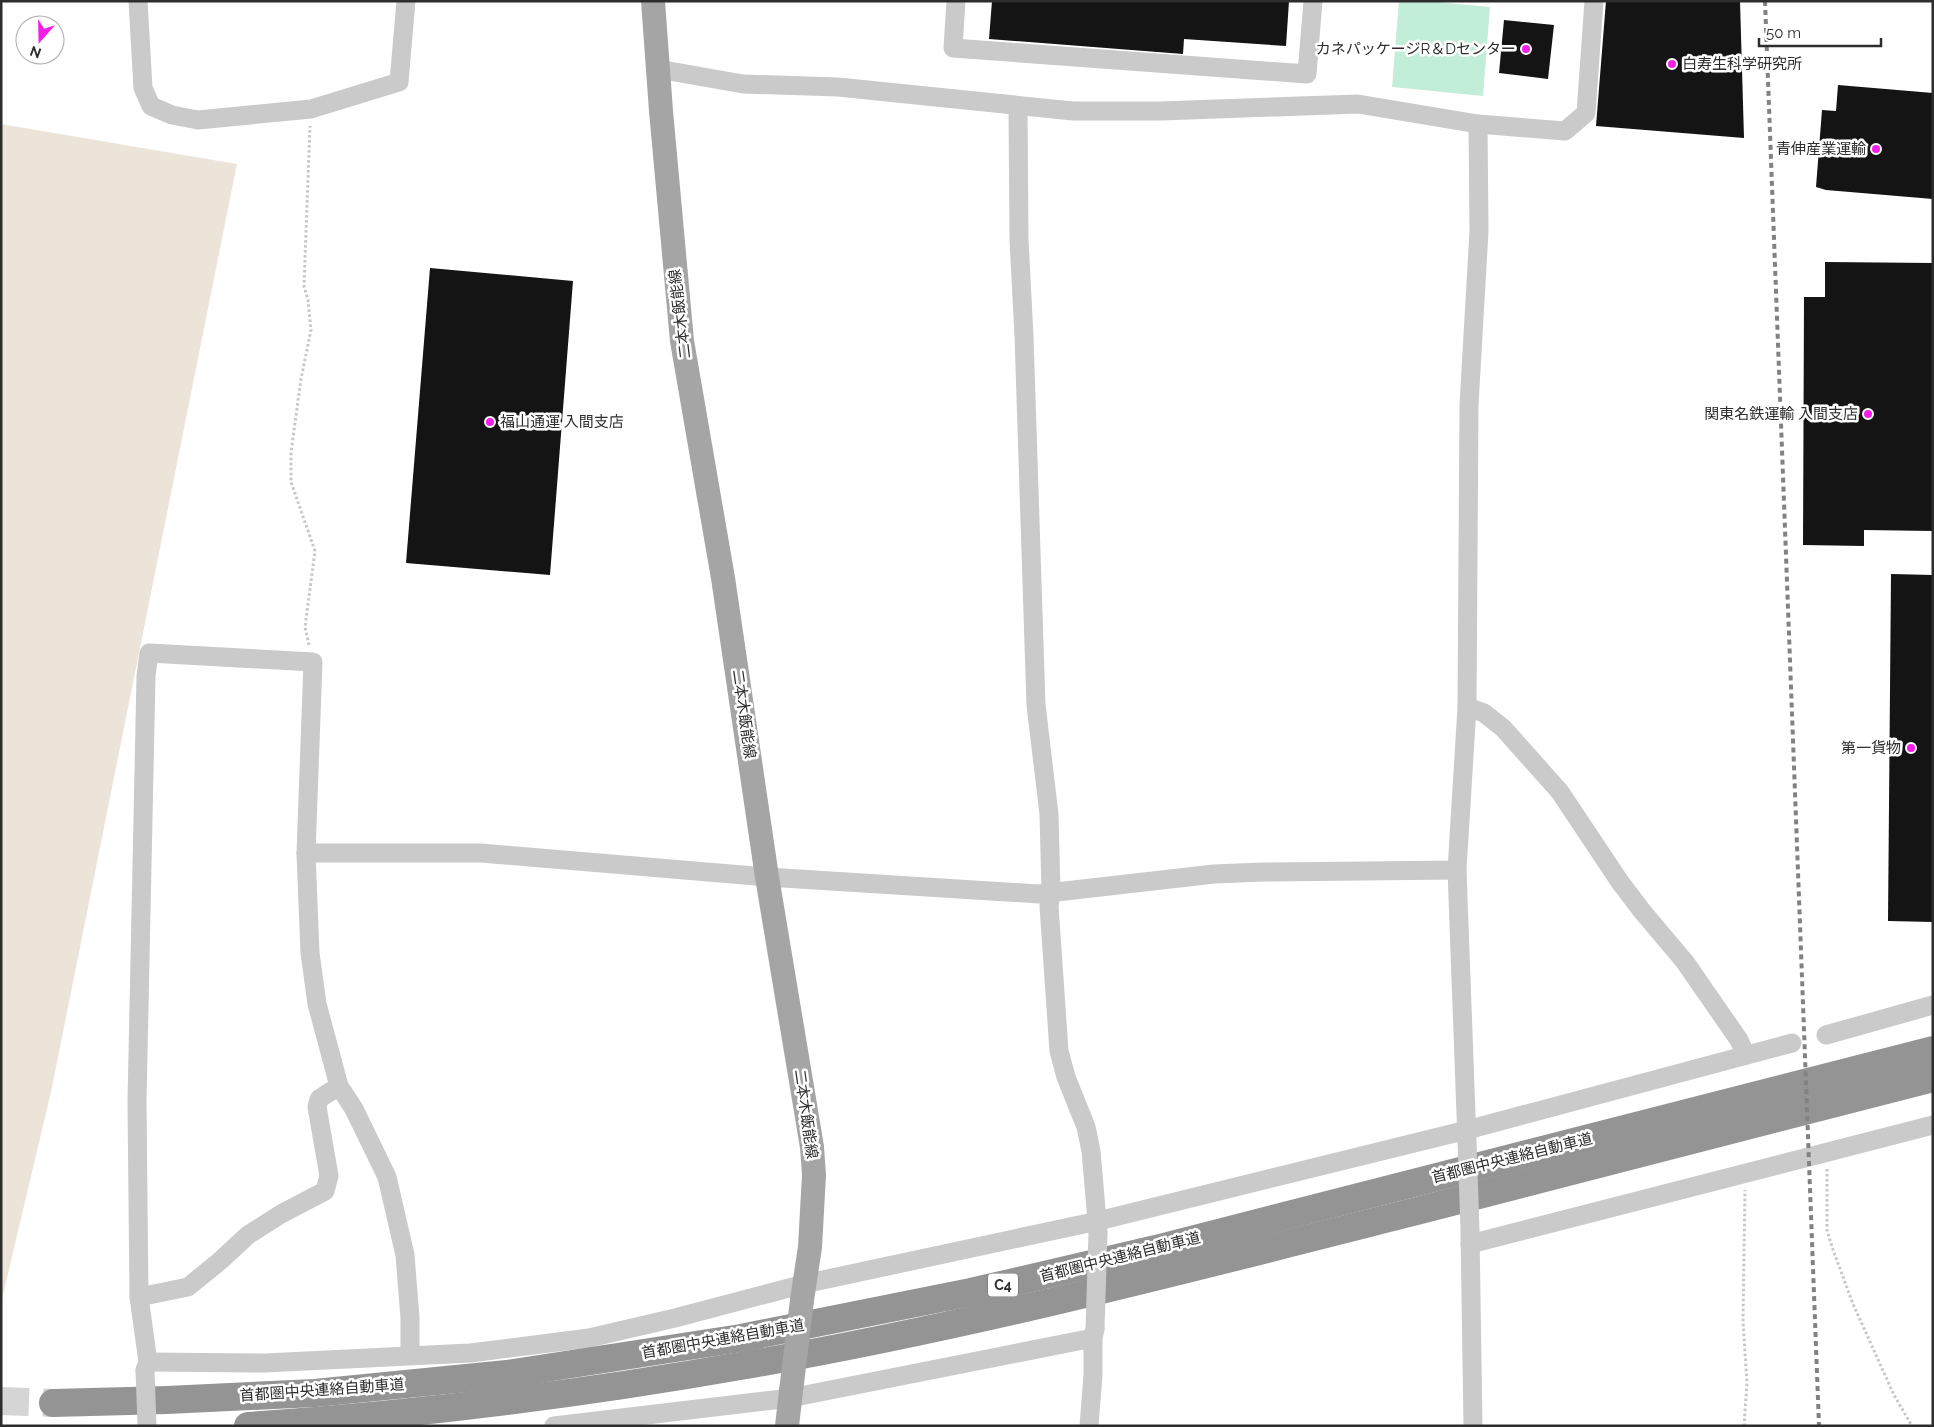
<svg xmlns="http://www.w3.org/2000/svg" width="1934" height="1427" font-family="Raleway,'Noto Sans JP',sans-serif">
  <rect width="100%" height="100%" fill="#fff"/>
  <polygon fill="#ece4d8" points="1,124 237,164 51,1092 1,1303"/>
  <polygon fill="#c2eed9" points="1399,1 1426,1 1490,7 1483,96 1392,87"/>
  <g fill="#141414">
    <polygon points="992,1 1289,1 1286,46 1184,39 1183,54 989,39"/>
    <polygon points="1606,1 1740,1 1744,138 1596,126"/>
    <polygon points="1504,20 1554,25 1548,79 1499,73"/>
    <polygon points="1838,85 1933,93 1933,199 1826,190 1816,187 1822,110 1836,111"/>
    <polygon points="1825,262 1933,263 1933,531 1864,530 1864,546 1803,545 1804,297 1825,297"/>
    <polygon points="430,268 573,281 550,575 406,563"/>
    <polygon points="1891,574 1933,575 1933,922 1888,921"/>
  </g>
  <g fill="none" stroke-linecap="round" stroke-linejoin="round">
    <polyline stroke="#d5d5d5" stroke-width="28" stroke-dasharray="28 14" stroke-linecap="butt" points="1,1401 53,1403"/>
    <g stroke="#c7c7c7" stroke-width="3" stroke-dasharray="2.5 2.5" stroke-linecap="butt">
      <polyline points="309,645 305,627 315,551 291,482 291,452 301,379 311,330 308,300 304,286 310,126"/>
      <polyline points="1827,1169 1827,1230 1832,1247 1853,1304 1894,1395 1912,1426"/>
      <polyline points="1744,1426 1747,1383 1743,1321 1745,1190"/>
    </g>
    <g stroke="#cacaca" stroke-width="19">
      <polyline points="138,1 143,88 151,106 172,115 198,120 311,109 399,82 406,1"/>
      <polyline points="956,1 953,48 1307,74 1313,1"/>
      <polyline points="658,69 743,84 838,87 1073,111 1161,111 1358,104 1478,124 1565,131 1586,113 1594,1"/>
      <polyline points="1018,106 1019,240 1024,336 1036,705 1049,814 1051,892 1049,906 1059,1051 1066,1077 1086,1127 1091,1151 1098,1232"/>
      <polyline points="1467,707 1484,713 1503,728 1560,792 1620,882 1642,911 1685,962 1739,1040 1746,1055"/>
      <polyline points="306,853 481,853 767,877 1039,894 1214,874 1263,872 1457,870"/>
      <polyline points="1826,1035 1933,1005"/>
      <polyline points="1467,1141 1457,870 1467,707 1469,405 1479,231 1478,124"/>
      <polyline points="1470,1232 1473,1426"/>
      <polyline points="1470,1244 1933,1125"/>
      <polyline points="139,1297 188,1287 220,1261 248,1235 281,1214 325,1191 329,1176 317,1107 319,1099 339,1086"/>
      <polyline points="148,1362 265,1363 470,1353 589,1338 675,1318 804,1284 1098,1221 1467,1130 1792,1043"/>
      <polyline points="145,1370 148,1362 139,1297 137,1102 146,676 149,653 313,662 306,853 310,953 317,1004 339,1086 354,1109 387,1177 405,1255 410,1318 410,1355"/>
      <polyline points="554,1426 790,1398 1093,1338"/>
      <polyline points="1089,1426 1093,1375 1093,1338 1095,1329"/>
    </g>
    <g stroke="#a5a5a5" stroke-width="24">
      <polyline points="653,1 661,111 682,341 723,578 767,877 812,1147 814,1175 810,1247 802,1300"/>
      <polyline points="787,1426 791,1391"/>
    </g>
    <g stroke="#949494" stroke-width="28">
      <polyline points="53,1403 167,1400 315,1393 507,1374 741,1338 971,1292 1156,1249 1933,1050"/>
      <path d="M248,1426C414,1415 581,1394 746,1365C971,1326 1192,1268 1413,1212C1586,1167 1759,1123 1933,1078"/>
    </g>
    <polyline stroke="#828282" stroke-width="4" stroke-dasharray="5 4" stroke-linecap="butt" points="1765,1 1819,1426"/>
    <g stroke="#cacaca" stroke-width="19">
      <polyline points="1467,1142 1470,1230"/>
      <polyline points="1095,1329 1098,1233"/>
      <polyline points="145,1370 147,1426"/>
    </g>
    <polyline stroke="#a5a5a5" stroke-width="24" points="791,1391 802,1300"/>
  </g>
  <g fill="#f41ee7" stroke="#fff" stroke-width="2">
    <circle cx="1526" cy="49" r="5"/>
    <circle cx="1672" cy="64" r="5"/>
    <circle cx="1876" cy="149" r="5"/>
    <circle cx="1868" cy="414" r="5"/>
    <circle cx="490" cy="422" r="5"/>
    <circle cx="1911" cy="748" r="5"/>
  </g>
  <g text-anchor="middle" stroke-width="5" stroke-linejoin="round" paint-order="stroke">
    <rect fill="#fff" stroke="#6c6c6c" stroke-width="1" x="988" y="1273.5" width="30" height="23" rx="4"/>
    <g font-size="14" font-weight="bold" fill="#2d2d2d">
      <text x="1003" y="1290">C4</text>
    </g>
    <g font-size="15" fill="#2d2d2d" stroke="#fff" text-anchor="end">
      <text x="1516" y="54">カネパッケージR＆Dセンター</text>
      <text x="1682" y="69" text-anchor="start">白寿生科学研究所</text>
      <text x="1866" y="154">青伸産業運輸</text>
      <text x="1858" y="419">関東名鉄運輸 入間支店</text>
      <text x="500" y="427" text-anchor="start">福山通運 入間支店</text>
      <text x="1901" y="753">第一貨物</text>
    </g>
    <g font-size="15" fill="#2d2d2d" stroke="#fff">
      <text transform="translate(680 314) rotate(-97)" y="5">二本木飯能線</text>
      <text transform="translate(744 714) rotate(82)" y="5">二本木飯能線</text>
      <text transform="translate(806 1114) rotate(82)" y="5">二本木飯能線</text>
      <text transform="translate(1512 1158) rotate(-14)" y="5">首都圏中央連絡自動車道</text>
      <text transform="translate(1120 1257) rotate(-14)" y="5">首都圏中央連絡自動車道</text>
      <text transform="translate(723 1339) rotate(-10)" y="5">首都圏中央連絡自動車道</text>
      <text transform="translate(322 1390) rotate(-4)" y="5">首都圏中央連絡自動車道</text>
    </g>
  </g>
  <rect width="1934" height="1427" fill="none" stroke="#2d2d2d" stroke-width="5"/>
  <g transform="translate(40 40) rotate(200)"><circle r="24" fill="#ffffff" stroke="#ababab"/>
  <path d="M0-4L9 19L0 12L-9 19Z" fill="#f41ee7"/>
  <text y="-8" font-size="14" font-weight="bold" text-anchor="middle" fill="#2d2d2d">N</text>
  </g>
  <path d="M1759 38v8h122v-8" fill="none" stroke="#2d2d2d" stroke-width="2.5"/>
  <text x="1766" y="38" font-size="15" fill="#2d2d2d" stroke="#ffffff" stroke-width="4" paint-order="stroke">50 m</text>
</svg>
